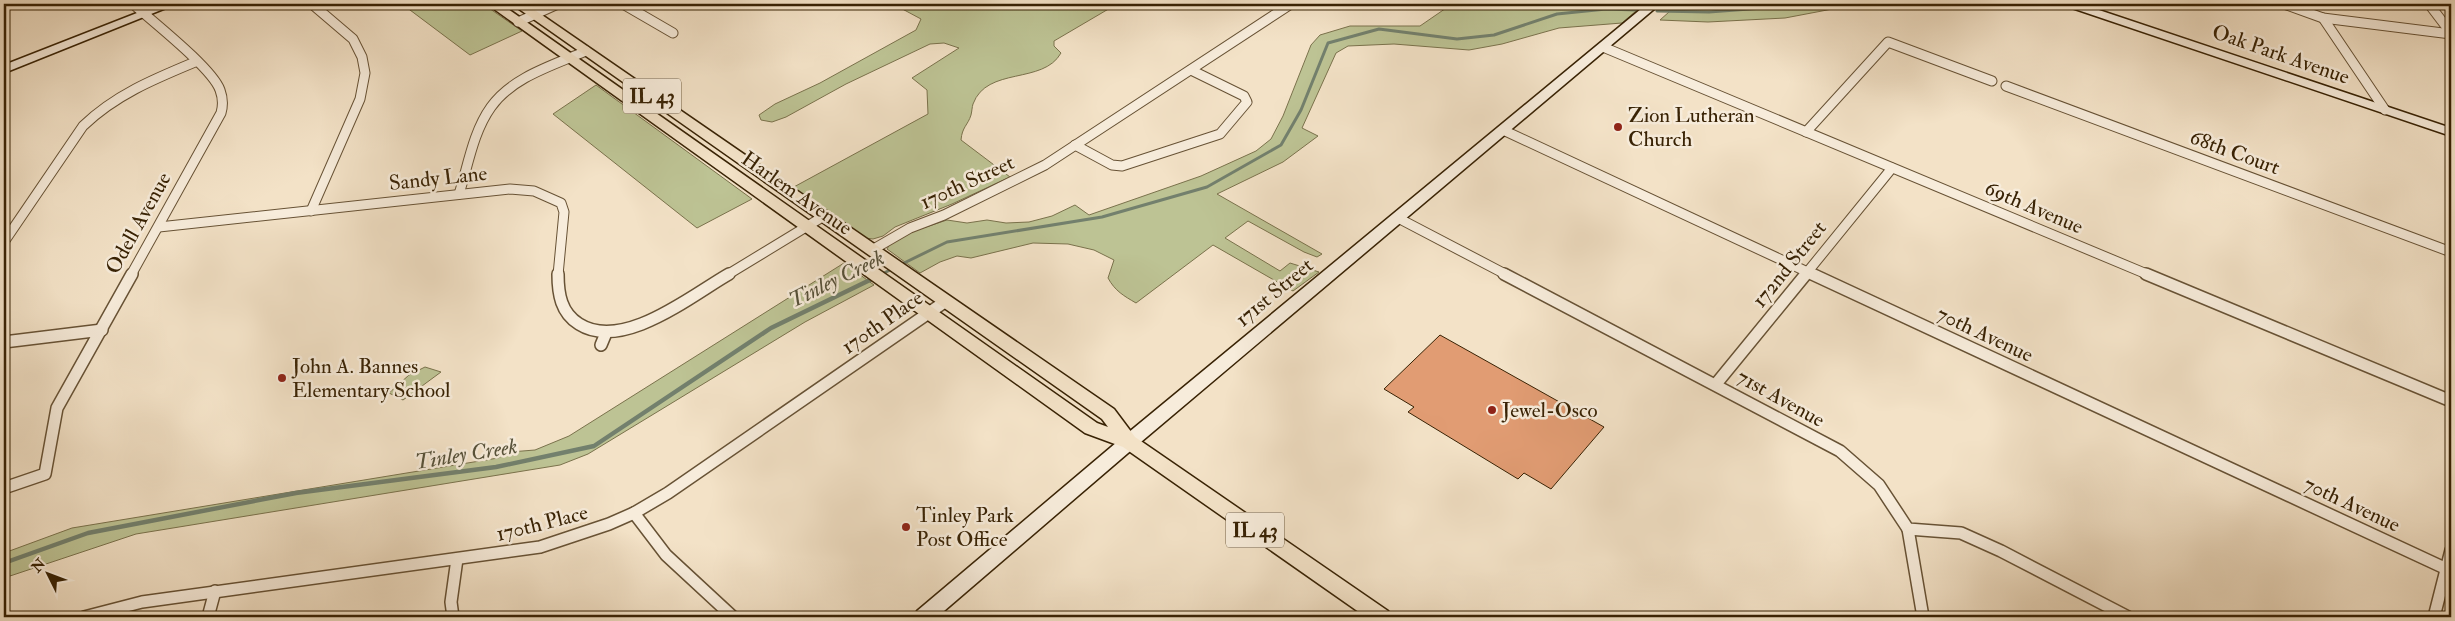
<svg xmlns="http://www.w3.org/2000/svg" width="2455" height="621" font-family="'IM FELL Double Pica',serif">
  <rect width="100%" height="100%" fill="#f3e2c7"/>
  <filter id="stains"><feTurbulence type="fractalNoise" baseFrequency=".004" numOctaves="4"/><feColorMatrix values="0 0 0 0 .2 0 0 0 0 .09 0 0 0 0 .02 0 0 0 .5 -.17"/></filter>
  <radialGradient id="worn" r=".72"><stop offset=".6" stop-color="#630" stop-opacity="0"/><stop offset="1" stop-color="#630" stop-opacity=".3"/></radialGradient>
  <g fill="#bdc394" stroke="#7a724c">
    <polygon points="402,4 483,4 522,31 470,55"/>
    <path d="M893,4H1117L1054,41V46L1061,53C1043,85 987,66 973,104C972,107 972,111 971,115C968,125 962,127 961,140L1010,177L952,204L895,227L883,236L873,239L865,238L792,188L928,114L927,90L912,78L959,48L944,43L930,44L846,84L786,117L772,122L761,120L759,115L775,104L820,83L916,30L921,19Z"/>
    <path d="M1452,4H1644L1622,23L1559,28L1502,44L1469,50L1394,44L1348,46L1336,53L1302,128L1318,136L1283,162L1217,194L1322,254L1317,257L1304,252L1248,221L1225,238L1280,271L1290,263L1319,272L1293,291L1213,245L1136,303C1124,296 1115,291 1108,278L1114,260L1094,250L1068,244L1033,243L971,258L957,256L940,262L920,273L887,249L891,242L908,233L947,220L967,223L987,220L1006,223L1029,222L1052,216L1075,205L1089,215L1201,176L1256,151L1271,139L1283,116L1311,45L1320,35L1350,26H1420Z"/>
    <polygon points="1678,4 1891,4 1876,8 1843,7 1785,18 1708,22 1660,20"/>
    <polygon points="596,85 752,199 697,228 553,114"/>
    <polygon points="844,263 874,285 805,322 588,454 560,465 136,534 4,578 4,553 72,528 498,458 510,452 535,450 569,436"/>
    <polygon points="425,367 441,372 403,400 389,393 409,375"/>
  </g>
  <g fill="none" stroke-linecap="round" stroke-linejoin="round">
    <g stroke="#73806d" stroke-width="3">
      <polyline points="1657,11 1709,12 1815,4"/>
      <polyline points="900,265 947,242 1102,217 1207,187 1281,145 1301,110 1328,43 1379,29 1457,39 1494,35 1557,14 1606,9 1637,10"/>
      <polyline points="880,275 894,268"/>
    </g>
    <g stroke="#73806d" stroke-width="4.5">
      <polyline points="880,275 883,274"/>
      <polyline points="4,563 88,533 296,493 496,467 594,446 771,328 874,278"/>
    </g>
  </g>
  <polygon fill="#e19c73" stroke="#382204" points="1440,335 1604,427 1551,489 1524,473 1518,479 1408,412 1414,407 1384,389"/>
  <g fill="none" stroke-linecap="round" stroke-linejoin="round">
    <g stroke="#675235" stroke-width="11">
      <g id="street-far1">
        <polyline points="623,4 673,33"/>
        <polyline points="2284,4 2323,18 2451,34"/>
        <polyline points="2429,4 2451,33"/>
        <polyline points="2323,18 2385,110"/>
        <polyline points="518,22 558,4"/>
        <polyline points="1603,47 2149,275"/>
        <polyline points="2006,86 2451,252"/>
        <polyline points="1503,130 1814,275"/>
        <polyline points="1806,132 1888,42 1992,81"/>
        <polyline points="1075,145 1112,165 1122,166 1220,134 1247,102 1244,96 1191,70"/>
        <path d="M459,194C468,166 473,132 491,107C512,77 554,65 586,51"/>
        <polyline points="311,211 360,99 365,73 362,57 353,39 312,4"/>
        <polyline points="1398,218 1507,275"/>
        <polyline points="159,227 510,189 534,191 561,203 564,212 558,275"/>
        <path d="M4,242L83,126C115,95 154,79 195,62"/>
        <polyline points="872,250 910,228 944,215 1045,165 1291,4"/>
        <path d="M131,275L221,113C223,106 223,98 220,90C212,68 153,22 133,4"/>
        <polyline points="727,275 824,216"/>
        <polyline points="1805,275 1892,168"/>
      </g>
    </g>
    <g stroke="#675235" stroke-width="14">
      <g id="street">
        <path d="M558,274C558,294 561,313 579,324C623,352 692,295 729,274"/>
        <polyline points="1504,274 1840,451 1879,485 1908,529 1961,533 2001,551 2128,617"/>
        <polyline points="1812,274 2451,571"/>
        <polyline points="2146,274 2451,401"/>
        <polyline points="4,342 102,330"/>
        <polyline points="601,345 606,333"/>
        <polyline points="1716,384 1806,274"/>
        <polyline points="4,488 45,474 57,408 132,274"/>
        <polyline points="634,513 666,555 733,617"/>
        <polyline points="1908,529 1923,617"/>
        <polyline points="84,617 142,602 540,547 609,524 634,513 668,493 946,301"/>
        <polyline points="208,617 215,591"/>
        <polyline points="453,617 451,602 457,559"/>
        <polyline points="2434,617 2451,550"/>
      </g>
    </g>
    <g stroke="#382204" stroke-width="3">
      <g id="secondary">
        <polygon points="160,4 176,4 4,73 4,65"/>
        <polygon points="1647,4 1660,4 1135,447 937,617 915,617 917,611 1123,437"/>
        <polygon points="2064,4 2081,4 2451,128 2451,136 2066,6"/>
      </g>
    </g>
    <g stroke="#382204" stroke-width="3">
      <polygon id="primary" points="487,4 501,4 1097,423 1108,427 1102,419 512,4 526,4 1114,409 1135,437 1388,611 1391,617 1366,617 1123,447 1085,433"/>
    </g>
    <use href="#street-far1" stroke="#f7ecdb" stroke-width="9"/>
    <use href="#street" stroke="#f7ecdb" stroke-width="11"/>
    <use href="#secondary" fill="#f7ecdb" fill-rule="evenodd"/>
    <use href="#primary" fill="#f3e2c7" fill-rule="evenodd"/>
  </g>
  <g fill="#8f2418" stroke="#f7ecdb" stroke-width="2">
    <circle cx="1618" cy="127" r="5"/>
    <circle cx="282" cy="378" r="5"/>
    <circle cx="1492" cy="410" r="5"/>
    <circle cx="906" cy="527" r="5"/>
  </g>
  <g text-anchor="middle" stroke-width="5" stroke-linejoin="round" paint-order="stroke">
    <g fill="#f7ecdb" stroke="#715f44" stroke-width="1">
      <rect x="623" y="78.5" width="58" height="35" rx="4"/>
      <rect x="1226" y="512.5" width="58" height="35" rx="4"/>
    </g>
    <g font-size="20" font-weight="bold" fill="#382204">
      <text x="652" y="103">IL 43</text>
      <text x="1255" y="537">IL 43</text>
    </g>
    <g font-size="21" fill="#382204" stroke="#f7ecdb">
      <text transform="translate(2281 54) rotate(19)" y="7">Oak Park Avenue</text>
      <text transform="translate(2235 152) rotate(20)" y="7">68th Court</text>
      <text transform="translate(438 178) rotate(-6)" y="7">Sandy Lane</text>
      <text transform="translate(967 182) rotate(-25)" y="7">170th Street</text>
      <text transform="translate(797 193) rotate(35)" y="7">Harlem Avenue</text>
      <text transform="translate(2034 207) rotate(23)" y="7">69th Avenue</text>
      <text transform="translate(138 223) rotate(-61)" y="7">Odell Avenue</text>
      <text transform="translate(1789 264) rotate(-51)" y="7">172nd Street</text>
      <text transform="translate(1274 292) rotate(-40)" y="7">171st Street</text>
      <text transform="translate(882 322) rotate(-35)" y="7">170th Place</text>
      <text transform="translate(1985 334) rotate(25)" y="7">70th Avenue</text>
      <text transform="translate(1781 398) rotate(29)" y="7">71st Avenue</text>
      <text transform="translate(2352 504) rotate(25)" y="7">70th Avenue</text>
      <text transform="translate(542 523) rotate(-14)" y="7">170th Place</text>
    </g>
    <g font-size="21" fill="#382204" stroke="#f7ecdb" text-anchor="start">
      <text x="1628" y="122">Zion Lutheran<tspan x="1628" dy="24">Church</tspan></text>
      <text x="292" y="373">John A. Bannes<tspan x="292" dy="24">Elementary School</tspan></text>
      <text x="1502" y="417">Jewel-Osco</text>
      <text x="916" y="522">Tinley Park<tspan x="916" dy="24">Post Office</tspan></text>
    </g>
    <g font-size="22" font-style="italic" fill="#565139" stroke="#f7ecdb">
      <text transform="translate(836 278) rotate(-26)" y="8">Tinley Creek</text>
      <text transform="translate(466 453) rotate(-9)" y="8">Tinley Creek</text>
    </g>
  </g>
  <rect width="2455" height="621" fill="none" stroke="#f3e2c7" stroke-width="20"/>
  <rect x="5" y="5" width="2445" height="611" fill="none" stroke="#382204" stroke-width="2.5"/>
  <rect x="10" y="10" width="2435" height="601" fill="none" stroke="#382204"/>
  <g transform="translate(48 574) rotate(312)" stroke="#f7ecdb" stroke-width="4" paint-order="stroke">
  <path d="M0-4L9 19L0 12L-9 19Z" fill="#382204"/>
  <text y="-8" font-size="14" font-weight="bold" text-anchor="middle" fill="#382204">N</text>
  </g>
  <rect width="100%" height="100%" filter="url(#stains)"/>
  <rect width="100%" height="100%" fill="url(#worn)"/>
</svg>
